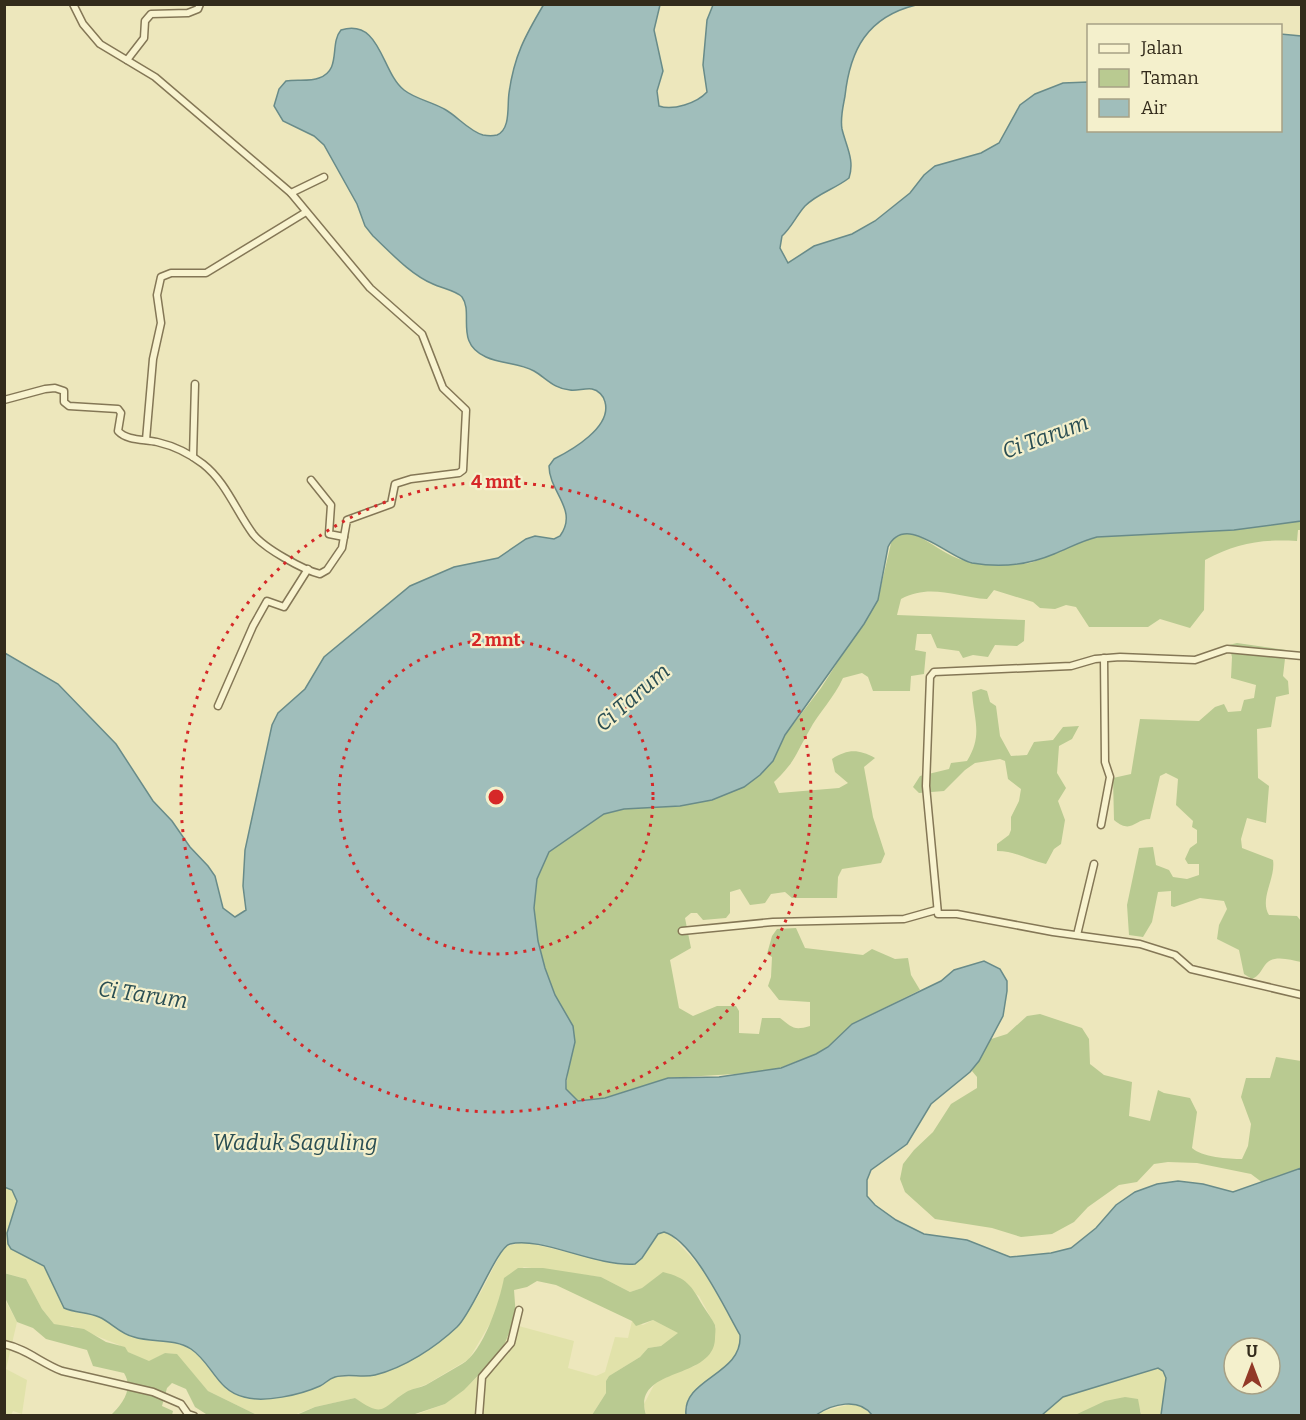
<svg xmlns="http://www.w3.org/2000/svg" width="1306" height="1420" font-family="Bitter,serif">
  <rect width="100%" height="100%" fill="#ede7bc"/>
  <g fill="#e1e2aa">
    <polygon points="4,1187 12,1190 17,1201 7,1232 12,1249 44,1266 70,1311 101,1317 132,1337 174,1342 191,1349 209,1366 216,1378 243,1397 258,1399 303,1392 322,1386 333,1377 373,1376 400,1365 440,1341 459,1325 481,1292 504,1247 524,1242 622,1265 634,1264 642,1258 658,1233 668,1232 703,1270 740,1335 741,1346 727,1366 700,1387 685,1407 686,1415 646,1415 644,1404 655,1383 683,1369 695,1366 716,1327 699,1296 663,1273 642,1288 630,1292 601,1277 524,1267 505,1278 495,1315 469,1359 427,1384 409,1391 385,1411 380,1412 367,1408 355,1398 315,1407 294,1415 257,1415 208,1391 176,1354 165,1353 149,1362 128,1352 119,1345 72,1326 66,1328 54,1324 42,1309 26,1279 5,1273"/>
    <polygon points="4,1298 17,1322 6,1369 27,1380 22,1414 13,1411 11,1415 5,1415"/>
    <polygon points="653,1320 679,1333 661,1346 648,1348 640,1357 609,1376 606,1381 606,1393 592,1415 412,1416 445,1404 473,1381 493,1362 515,1325 574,1341 568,1368 596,1376 605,1372 615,1337 628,1338 632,1321 643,1325"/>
    <polygon points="1158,1368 1163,1371 1166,1378 1161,1415 1141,1415 1141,1411 1125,1397 1075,1415 1042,1416 1063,1397"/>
    <polygon points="855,1403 867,1408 872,1415 816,1416 821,1412"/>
  </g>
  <g fill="#b9ca91">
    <path d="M1301,521V530H1298L1297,541C1260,539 1237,543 1205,560L1204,610L1190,628L1160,619L1148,627H1089L1076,607L1066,605L1055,609L1040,608L1033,602L994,590L987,599C956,597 930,583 901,599L897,615L1025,620L1024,641L1017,646L995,645L988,657L973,655L963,658L959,651L937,648L931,634H917L915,650L926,652L924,674L911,676L910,691H873L868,677L862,673L843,678C834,698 819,712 809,731C795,755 796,761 774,782L779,793L839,788L848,783L835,772L832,759C848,749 858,749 875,758L864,767L873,817L885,854L881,863L842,869L838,877L837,898H792L785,892L771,894L765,903L750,905L740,889L730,892V913L726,918L703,920L697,913H691L685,918L691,948L670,960L679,1008L693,1016L717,1006H736L739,1011V1033L759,1034L762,1018H780C792,1027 793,1031 810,1026V1002L779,1000L768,986L771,977L772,957L767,954L772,936L777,929L796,928L805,948L863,955L872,949L895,959L908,958L911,975L920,990L852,1024L828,1047L816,1054L769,1072L668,1078L594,1101H578L566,1089L573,1026L555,995L545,968L538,941L534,908L537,879L549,852L604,814L624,809L680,806L773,761L785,735L821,688L878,599L892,539L906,532C926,537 940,552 959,559C975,564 1018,567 1033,562C1055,555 1074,542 1097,537L1234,530Z"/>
    <path d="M1237,643L1286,650L1283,676L1288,681L1289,694L1276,697L1271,727L1257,729L1258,778L1269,786L1266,823L1247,818L1241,839L1242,848L1273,860C1276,878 1259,899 1269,915L1297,916L1301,921V962C1290,960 1273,954 1265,965C1260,972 1259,976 1252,979L1244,974L1239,950L1217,939L1219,925L1227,909L1224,901L1200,898L1174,907L1171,906V891L1158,892L1152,922L1143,937L1129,935L1127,905L1139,848L1153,847L1156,865L1169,870L1173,877L1187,879L1199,875V864H1188L1185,859L1190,848L1197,843V830L1192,827L1193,821L1176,805L1178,779L1166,773L1160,776L1150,819C1134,819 1132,835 1114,820L1113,778L1131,774L1140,719L1199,721L1215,707L1224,704L1228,712L1241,711L1244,700L1254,698L1256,685L1231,678L1232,657L1229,645Z"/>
    <path d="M981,689L987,691L990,702L996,706L1000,736L1011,756L1027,755L1034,742L1053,740L1063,727L1079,726L1072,739L1059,746L1057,773L1066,788L1058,801L1065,820L1061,844L1054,849L1046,864C1028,860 1016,851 997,851V844L1009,835L1011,830V817L1019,801L1021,789L1008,779L1005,761L1000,759L975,763L965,770L944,791L919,793L913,787L920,776L949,769L951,763L967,761C983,735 974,721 972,692Z"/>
    <path d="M1040,1014L1082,1028L1089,1039L1090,1064L1104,1075L1132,1082L1129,1116L1150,1121L1158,1090L1164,1093L1190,1098L1197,1112L1192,1148C1201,1157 1229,1159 1242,1159L1248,1146L1251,1124L1241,1097L1246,1078H1270L1276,1057L1301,1061V1168L1263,1183L1251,1174L1197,1163L1168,1162L1154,1164L1137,1182L1119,1185L1088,1207L1074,1222L1052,1234L1021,1237L992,1228L935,1219L905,1192L900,1179L903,1164L914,1150L933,1132L951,1104L977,1088V1077L972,1071L988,1040L1007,1034L1027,1016Z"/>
    <path d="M518,1268H543L601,1277L630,1292L642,1288L663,1272C687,1278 691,1285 703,1306C707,1312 712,1319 715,1325C716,1329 715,1335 715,1339C713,1381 631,1366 646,1415H592L606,1393V1381L609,1376L640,1357L648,1348L661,1346L678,1333L653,1320L636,1326L632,1321L556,1285L537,1281L527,1287L514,1290L516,1317L501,1352L464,1390L445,1404L412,1415L294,1416L315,1407L355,1398C386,1420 382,1406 408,1391C414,1388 420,1388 426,1385C438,1378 450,1371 462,1364C483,1353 500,1300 504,1278Z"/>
    <path d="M4,1273L26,1279L42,1309L54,1324L84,1329L106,1342L125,1347L128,1352L149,1361L165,1353L177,1354L208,1391L257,1415L206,1414L195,1407L186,1389L172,1383L167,1388L162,1406L173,1411L172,1415H111C122,1404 134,1389 124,1373L93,1366L87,1350L46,1339L33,1328L17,1322L5,1298Z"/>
    <polygon points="1125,1397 1138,1399 1141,1415 1075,1415 1105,1401"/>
  </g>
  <path fill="#a0bebb" stroke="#688b89" stroke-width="1.5" fill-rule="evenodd" d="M544,4L660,5L654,30L663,71L657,91L659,106C673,111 697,103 707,92L703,65L707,20L713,5H916C867,17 850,50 845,96C843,107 840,118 842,129C846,146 855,160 849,178C835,189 818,193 805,206C796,216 792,227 782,236L780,248L788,263L814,246L852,234L875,221L910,193L924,175L935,166L981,153L999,143L1020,105L1035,94L1063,83L1088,82V130H1280L1281,34L1301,36V521L1234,530L1097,537C1081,541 1069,548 1054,554C1028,565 1001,568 972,563C947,557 905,512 888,547L878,600L864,624L785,735L773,761L760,775L744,787L712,800L680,806L624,809L604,814L549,852L537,879L534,908L538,941L545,968L555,995L573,1026L575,1042L566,1080V1089L578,1101L605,1098L668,1078L719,1077L781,1068L816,1054L828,1047L852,1024L941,981L954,970L984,961L1000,969L1007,981V991L1003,1016L979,1061L970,1072L931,1104L907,1144L871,1170L867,1180V1196L875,1205L896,1220L924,1234L967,1240L1010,1257L1051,1253L1071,1248L1096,1228L1116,1205L1135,1192L1157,1184L1178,1181L1203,1184L1233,1192L1301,1168V1415H1161L1166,1378L1163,1371L1158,1368L1063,1397L1042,1415H872C859,1397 832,1404 816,1415H686C682,1378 743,1375 740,1335C725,1309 693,1240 664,1232L658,1234L642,1258L635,1264C595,1267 541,1236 510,1244C497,1247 473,1312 457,1327C436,1347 404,1368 375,1375C362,1378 348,1373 335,1377C328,1379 325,1384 320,1386C300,1395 264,1403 244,1397C217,1391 212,1363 191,1349C174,1338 153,1343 134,1337C120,1334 111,1322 99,1317C87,1312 75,1313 64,1308L44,1266L11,1249L8,1244L7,1233L17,1201L12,1190L4,1187L5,653L58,684L116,744L153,801L172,821L190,847L208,866L215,876L223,908L235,917L246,910L243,886L245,850L272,725L278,713L305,689L324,657L410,586L454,567L498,558L526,539L535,536L554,539L560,536C579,510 549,492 549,466L554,459C572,450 612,427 605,402C604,396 598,390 592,389C585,388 577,391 570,390C554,389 546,378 534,371C519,363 501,364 486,357C454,343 474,313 462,297C457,291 441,288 433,284C411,275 390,252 373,236L365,226L357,204L324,145L314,136L283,121L274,106L279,89L286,81C296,79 309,82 319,78C342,70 329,44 341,30C381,18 381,72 404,90C415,99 433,102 446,110C458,117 469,131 483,135C488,136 493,136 497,135C511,129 507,106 509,93C514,56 525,36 544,4ZM1234,1348H1270V1384H1234Z"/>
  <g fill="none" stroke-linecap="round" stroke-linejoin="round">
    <g stroke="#847756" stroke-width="9">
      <g id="minor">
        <polyline points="127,60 144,38 145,21 151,14 188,13 198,9 200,4"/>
        <polyline points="291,193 324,177"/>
        <path d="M4,400L45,389L55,388L64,391V402L69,406L118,409L121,413L118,431C127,441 145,439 157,442C174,446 189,453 203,464C226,482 236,511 253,534C264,548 303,570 320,574L327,570L342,548L347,520L391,504L395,484L411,479L459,473L463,470L466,410L443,388L422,334L370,288L291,193L155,77L100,44L83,24L73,4"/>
        <polyline points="146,440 153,359 161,323 157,295 161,277 171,273 206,273 306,212"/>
        <polyline points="193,457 195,384"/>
        <polyline points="311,480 331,505 329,534 344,537"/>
        <polyline points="1302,656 1227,649 1195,660 1120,657 1095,659 1071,666 934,672 930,677 926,786 938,914 957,914 1053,932 1140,944 1175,955 1191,969 1302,995"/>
        <polyline points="218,706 253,626 267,601 284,607 308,569"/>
        <polyline points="1101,825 1110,777 1105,762 1104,658"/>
        <polyline points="682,931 773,922 904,919 936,910"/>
        <polyline points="1077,935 1094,864"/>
        <path d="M4,1344C27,1349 41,1363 62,1371L153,1392L181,1404L188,1414L194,1416"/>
        <polyline points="479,1416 482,1377 511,1343 519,1310"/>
      </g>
    </g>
    <use href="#minor" stroke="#f8f3cf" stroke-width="6"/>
  </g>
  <g fill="none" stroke="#d62828" stroke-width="3" stroke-dasharray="3 6">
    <circle cx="496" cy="797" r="157"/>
    <circle cx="496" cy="797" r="315"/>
  </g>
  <g text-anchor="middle" stroke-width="4.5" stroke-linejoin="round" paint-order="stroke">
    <g font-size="22" font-style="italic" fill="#2a4e53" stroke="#f4f0cc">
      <text transform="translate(1045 436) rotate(-20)" y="8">Ci Tarum</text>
      <text transform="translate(632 697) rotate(-41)" y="8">Ci Tarum</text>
      <text transform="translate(143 994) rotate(8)" y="8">Ci Tarum</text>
      <text x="295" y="1150">Waduk Saguling</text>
    </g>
  </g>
  <circle cx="496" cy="797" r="9" fill="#d62828" stroke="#f4f0cc" stroke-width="3"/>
  <g font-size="18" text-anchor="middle" font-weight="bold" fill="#d62828" stroke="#f4f0cc" stroke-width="4.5" stroke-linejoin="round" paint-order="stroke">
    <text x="496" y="488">4 mnt</text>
    <text x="496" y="646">2 mnt</text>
  </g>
  <rect width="1306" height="1420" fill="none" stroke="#332b1b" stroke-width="12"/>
  <rect x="1087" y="24" width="195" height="108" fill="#f4f0cc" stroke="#a7a185" stroke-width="1.5"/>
  <rect x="1099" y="44" width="30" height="9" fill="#f8f3cf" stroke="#a7a185" stroke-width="1.5"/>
  <text x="1141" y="54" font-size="18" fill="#332b1b">Jalan</text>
  <rect x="1099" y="69" width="30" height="18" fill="#b9ca91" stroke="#a7a185" stroke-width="1.5"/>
  <text x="1141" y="84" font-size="18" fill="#332b1b">Taman</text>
  <rect x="1099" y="99" width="30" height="18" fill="#a0bebb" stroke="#a7a185" stroke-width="1.5"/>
  <text x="1141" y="114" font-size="18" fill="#332b1b">Air</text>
  <g transform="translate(1252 1366)"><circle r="28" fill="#f4f0cc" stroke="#a7a185" stroke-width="1.5"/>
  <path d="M0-4.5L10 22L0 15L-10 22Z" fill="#923927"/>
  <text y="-9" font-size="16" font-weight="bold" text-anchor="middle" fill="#332b1b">U</text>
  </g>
</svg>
